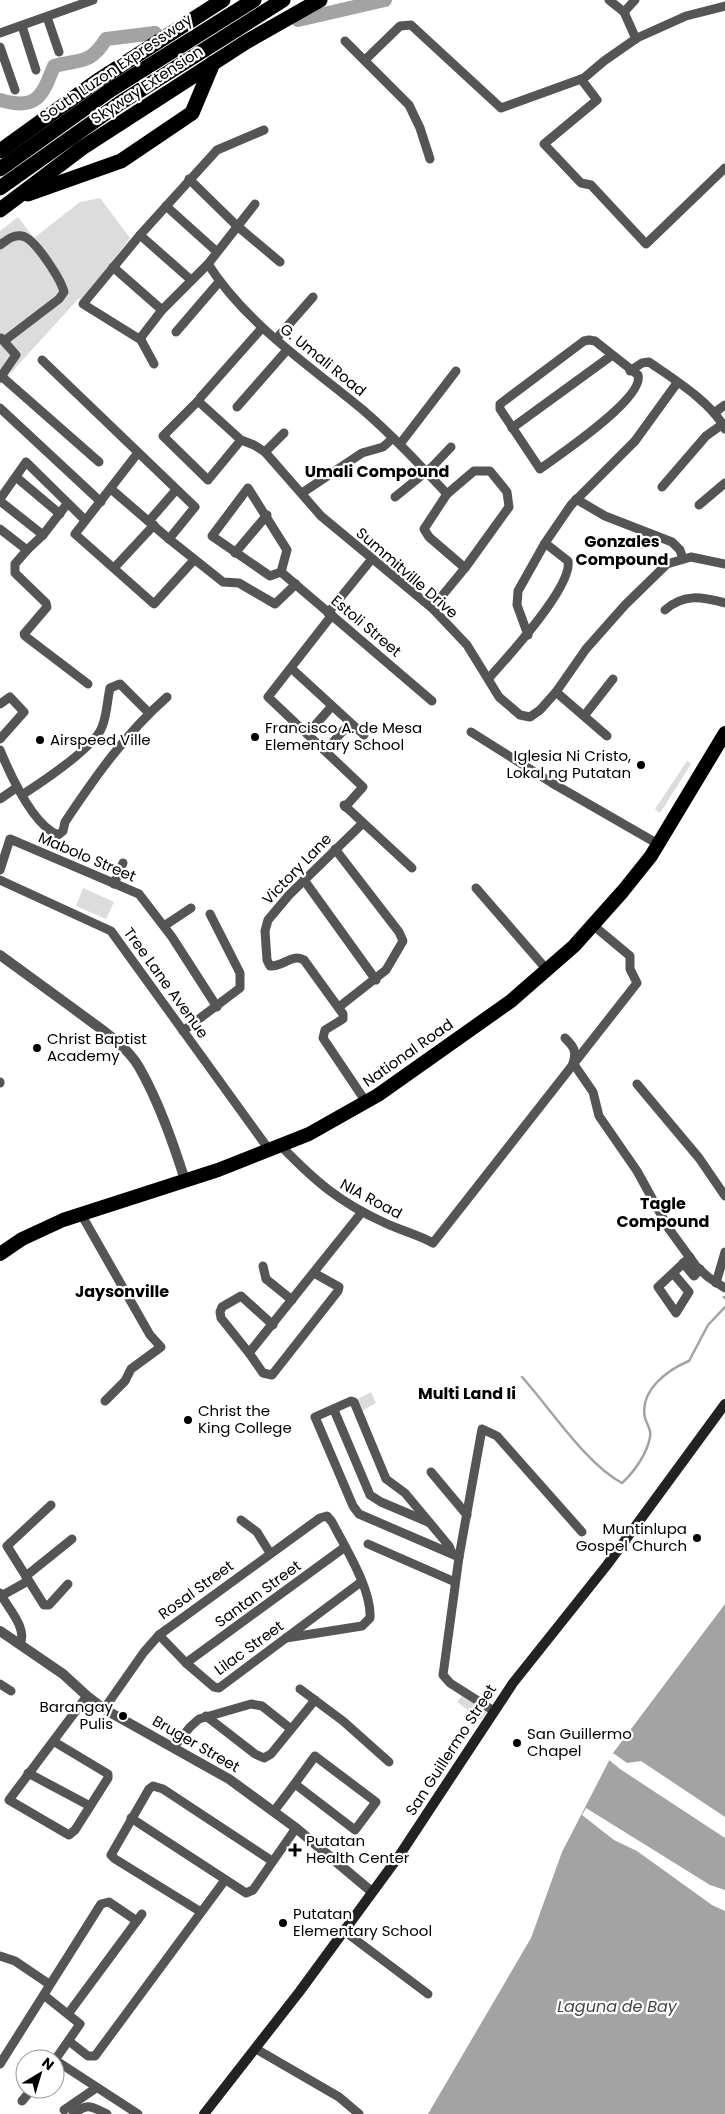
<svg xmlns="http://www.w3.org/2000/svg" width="725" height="2114" font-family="Poppins,sans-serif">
  <rect width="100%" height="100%" fill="#fff"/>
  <g fill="#dcdcdc">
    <polygon points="100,198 130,238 80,304 79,298 0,385 0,231 18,217 34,238 80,202"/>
    <polygon points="687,761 691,764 660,813 655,809"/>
    <polygon points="83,888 114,902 106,919 76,906"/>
    <polygon points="371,1392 376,1403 362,1411 356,1400"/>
    <polygon points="463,1695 487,1712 481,1720 457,1702"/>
  </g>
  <polygon fill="#a3a3a3" points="725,1604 725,2114 428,2114 531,1938 562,1852 613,1753"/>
  <g fill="#fff">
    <polygon points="613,1753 627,1763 641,1761 725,1817 725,1838 620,1769 609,1760"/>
    <polygon points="586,1808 710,1885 725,1890 725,1911 712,1905 637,1851 614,1840 582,1815"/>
  </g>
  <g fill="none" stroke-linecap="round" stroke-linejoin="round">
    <g stroke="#a3a3a3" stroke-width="2.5">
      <polyline points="724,1297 725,1298"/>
      <path d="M522,1377C550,1408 586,1464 622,1483C634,1472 647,1454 650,1437C652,1430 647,1425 645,1418C639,1391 667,1370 689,1361L708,1325L725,1307"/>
    </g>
    <g stroke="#a3a3a3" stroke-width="14">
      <polyline points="298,20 385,0"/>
      <path d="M0,100C37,111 42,96 54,66C80,59 90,65 106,39L155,33"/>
    </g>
    <g stroke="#555" stroke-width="9">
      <polyline points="609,0 624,12 636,39"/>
      <polyline points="624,12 635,0"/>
      <polyline points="47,17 59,52"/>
      <polyline points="22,26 36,70"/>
      <polyline points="0,33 93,0"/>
      <polyline points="345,41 409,105 420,128 430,159"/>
      <polyline points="0,47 15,90"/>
      <polyline points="365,60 400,26 411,25 501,108 584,78 604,61 637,38 686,16 725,6"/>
      <polyline points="581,79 597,100 544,144 581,183 591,185 646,244 725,168"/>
      <polyline points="189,179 236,225 280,262"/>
      <polyline points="166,206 216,251"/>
      <polyline points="140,235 191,280"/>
      <path d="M0,245C6,241 13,234 22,236C35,238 61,280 64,292L59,299L4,341"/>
      <path d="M208,264C247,325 309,365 363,410C393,436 420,465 447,494"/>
      <polyline points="113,267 162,310"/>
      <polyline points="176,332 219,282"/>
      <polyline points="276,339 313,297"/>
      <polyline points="141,340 83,304 140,235 217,150 264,130"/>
      <path d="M589,340L595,341L638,375C645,398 559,455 540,469L500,409V404L584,341Z"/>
      <polyline points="42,360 195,507 169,539"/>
      <polyline points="154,364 141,340 142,336 162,310 208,264 255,204"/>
      <path d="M630,371L642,363L649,362C672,378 713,403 725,429"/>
      <polyline points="1,376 99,462"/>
      <polyline points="0,378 16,355 1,338"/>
      <polyline points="200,398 262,328"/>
      <polyline points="237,407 287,350"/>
      <polyline points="0,408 101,502"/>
      <polyline points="714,413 725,405"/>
      <polyline points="512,428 611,356"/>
      <polyline points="241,440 198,401 163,436 208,480 241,440 254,445 265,452 321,516 432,608 467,645 499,697 520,715 530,717 540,710 556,692 586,649 625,605 667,564 691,557 725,564"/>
      <polyline points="635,441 677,383"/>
      <polyline points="400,444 456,371"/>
      <polyline points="265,452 284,433"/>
      <polyline points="137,454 75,534 154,604 194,560"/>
      <polyline points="16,477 60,514"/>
      <polyline points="662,487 706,436 723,424"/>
      <polygon points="248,488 287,550 281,572 270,576 212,536"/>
      <polyline points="111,489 169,539 223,582 239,583 275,604 296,584"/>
      <polyline points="302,493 362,453 383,447 393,438"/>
      <polyline points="395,497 432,467 451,447"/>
      <polyline points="0,499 26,462 85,520"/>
      <polyline points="576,499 605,516 672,542 680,550 683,559"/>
      <polyline points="0,501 43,535"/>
      <polyline points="699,505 725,483"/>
      <polyline points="149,521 176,490"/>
      <polyline points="0,529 27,550 43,535 67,504"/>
      <polyline points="27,550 15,564 15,573 46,603 47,607 24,634 25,636 88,684"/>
      <polyline points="235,553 267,515"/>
      <polyline points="114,568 154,525"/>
      <polyline points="281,572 432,701"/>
      <polyline points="432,608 465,568 509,507 507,492 490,471 474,471 447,494 424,529 429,537 465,568"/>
      <path d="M665,610C684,593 702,597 725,603"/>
      <polyline points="328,613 371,560"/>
      <polyline points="332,615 268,697 363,787 345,807"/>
      <polyline points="528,635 517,605 518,591 545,543 571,505 634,442"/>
      <polyline points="291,668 364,735"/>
      <path d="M489,678C506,659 573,586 568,561L545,543"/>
      <polyline points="556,692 607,736"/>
      <polyline points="0,704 10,697 24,712 0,739"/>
      <polyline points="584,716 613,679"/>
      <polyline points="310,731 332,706"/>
      <polyline points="471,732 552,783 658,844"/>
      <polyline points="327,749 350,723"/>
      <path d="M0,750C10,774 33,825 58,835L63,831L65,822C95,777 126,733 167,697"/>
      <path d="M22,795C42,782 94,748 102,727C107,715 107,701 110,688L120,684L149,713"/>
      <polyline points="0,799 16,788"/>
      <polyline points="344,805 412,868"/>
      <path d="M363,823L289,895L268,920L265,931L267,960L270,966C283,967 292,953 304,960L343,1014V1019L325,1030L323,1038L366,1102"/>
      <polyline points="335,849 399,932 403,941 386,970 339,1007"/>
      <polyline points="0,870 10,839 139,894 172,937 217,1007"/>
      <polyline points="0,880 111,931 270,1151"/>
      <polyline points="304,880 376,980"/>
      <polyline points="114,884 123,863"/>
      <polyline points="476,888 548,971"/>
      <polyline points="164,926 191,908"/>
      <polyline points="183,1031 240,988 240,973 210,914"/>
      <path d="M565,1038C574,1047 577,1051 573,1063L593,1092L599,1116L637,1171L669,1229L696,1266L708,1277L725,1288"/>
      <polyline points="0,1083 0,1082"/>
      <polyline points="637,1084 699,1158 725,1196"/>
      <path d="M281,1146C315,1181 339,1202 383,1222C399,1230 417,1234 433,1243L637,983L630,969V956L594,926"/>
      <polyline points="81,1214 150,1335 161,1347 131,1369 125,1381 105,1401"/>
      <polyline points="683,1263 694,1276 700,1269"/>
      <polyline points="263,1266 266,1279 292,1300"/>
      <polyline points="673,1273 689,1292 676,1313 658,1287 690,1257"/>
      <polyline points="716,1283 725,1252"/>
      <polyline points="273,1325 241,1296 222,1307 220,1312 221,1318 249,1353 263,1373 272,1375 338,1291 339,1287 314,1273"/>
      <polyline points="249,1353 362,1212"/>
      <polyline points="334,1410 370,1495 381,1502 428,1522"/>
      <polyline points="431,1472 467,1515"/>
      <polyline points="51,1505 7,1546 44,1605 49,1605 68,1584"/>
      <polyline points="241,1520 257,1532 270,1553"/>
      <polyline points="368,1544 455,1582"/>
      <polyline points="452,1553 449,1546 405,1493 386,1479 354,1402 351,1401 315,1417 353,1506 359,1514 459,1557"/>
      <polyline points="26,1576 72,1539"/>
      <path d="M0,1593C7,1607 28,1628 20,1644"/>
      <polyline points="1,1596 28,1581"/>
      <polyline points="159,1635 186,1663 214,1687 219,1688 361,1582"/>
      <polyline points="186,1663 345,1547"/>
      <polyline points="0,1684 11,1691"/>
      <polyline points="300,1689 343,1721 389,1762"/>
      <path d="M104,1709L144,1652L159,1635L320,1518L327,1516L332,1522C345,1547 372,1590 370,1618L362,1626L286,1638"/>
      <polyline points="494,1711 450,1683 443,1675 459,1557 482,1429 497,1436 582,1532"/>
      <polyline points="206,1716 255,1754 264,1758 271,1754 315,1700"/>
      <polyline points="53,1741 108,1774 108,1778 75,1830 69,1835 9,1800 87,1696"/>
      <polyline points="174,1747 190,1727 199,1719 251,1704 262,1706 291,1729"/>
      <polyline points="28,1773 90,1806"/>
      <path d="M274,1811C288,1793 302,1774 315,1756L376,1802L355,1830L295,1784"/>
      <polyline points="131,1818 246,1893 253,1890 296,1828"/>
      <polyline points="201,1912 115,1859 111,1855 149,1789 153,1786 163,1789 272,1861"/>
      <polyline points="344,1931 428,1994"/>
      <polyline points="0,1956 15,1961 49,1984"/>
      <polyline points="45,1996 80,2024 55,2060"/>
      <polyline points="68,2014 142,1914"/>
      <polyline points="70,2042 88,2056 95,2056 225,1880"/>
      <polyline points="256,2049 339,2097 359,2114"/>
      <polyline points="55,2060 138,2114"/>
      <polyline points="0,2064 101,1904 109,1902 137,1921"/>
      <polyline points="22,2101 32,2089"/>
      <polyline points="64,2110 96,2088"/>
      <path d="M73,2114C88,2103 90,2106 107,2114"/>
    </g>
    <g stroke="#555" stroke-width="10">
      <path d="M0,955C25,973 49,991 74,1009C96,1026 125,1043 139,1067C159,1102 173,1143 185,1180"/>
      <polyline points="0,1631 63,1674 87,1696 104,1709 229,1779 296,1828 372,1892"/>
    </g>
    <polyline stroke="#222" stroke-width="10" points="204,2114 300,1991 399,1856 513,1683 607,1565 725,1404"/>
    <polyline stroke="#000" stroke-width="14" points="0,1254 22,1239 63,1220 218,1170 309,1134 378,1095 511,1001 574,946 623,891 651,856 725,733"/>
    <g stroke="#000" stroke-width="15">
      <polyline points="0,151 97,81 223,0"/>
      <polyline points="0,169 109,91 254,0"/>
      <polyline points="0,188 120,103 283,0"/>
      <polyline points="28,194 121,161 192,113 213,63"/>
      <polyline points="0,210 82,148 246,42 320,0"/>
    </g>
  </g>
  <g fill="#000" stroke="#fff" stroke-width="2">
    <circle cx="255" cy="737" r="5"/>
    <circle cx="40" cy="740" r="5"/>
    <circle cx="641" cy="765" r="5"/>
    <circle cx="37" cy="1048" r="5"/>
    <circle cx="188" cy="1420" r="5"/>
    <circle cx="697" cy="1538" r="5"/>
    <circle cx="123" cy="1716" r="5"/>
    <circle cx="517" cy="1743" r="5"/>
    <path d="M292.5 1842.5h5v5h5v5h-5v5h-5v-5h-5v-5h5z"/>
    <circle cx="283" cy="1923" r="5"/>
  </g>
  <g text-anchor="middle" stroke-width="4.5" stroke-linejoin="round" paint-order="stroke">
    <g font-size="15" fill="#000" stroke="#fff">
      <text transform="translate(116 68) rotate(-34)" y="5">South Luzon Expressway</text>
      <text transform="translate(147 85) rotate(-33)" y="5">Skyway Extension</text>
      <text transform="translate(323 360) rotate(39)" y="5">G. Umali Road</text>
      <text transform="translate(407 573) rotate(41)" y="5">Summitville Drive</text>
      <text transform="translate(366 626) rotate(40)" y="5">Estoli Street</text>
      <text transform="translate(87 857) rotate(23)" y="5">Mabolo Street</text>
      <text transform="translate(297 869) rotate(-46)" y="5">Victory Lane</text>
      <text transform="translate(166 983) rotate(54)" y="5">Tree Lane Avenue</text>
      <text transform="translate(408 1053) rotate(-35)" y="5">National Road</text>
      <text transform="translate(371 1199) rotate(28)" y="5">NIA Road</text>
      <text transform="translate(196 1590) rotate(-36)" y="5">Rosal Street</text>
      <text transform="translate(258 1594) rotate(-36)" y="5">Santan Street</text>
      <text transform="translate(249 1648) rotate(-36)" y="5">Lilac Street</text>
      <text transform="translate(196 1744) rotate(30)" y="5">Bruger Street</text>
      <text transform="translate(451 1750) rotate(-57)" y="5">San Guillermo Street</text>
    </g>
    <g font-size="15" fill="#000" stroke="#fff" text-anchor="start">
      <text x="265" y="733">Francisco A. de Mesa<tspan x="265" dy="17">Elementary School</tspan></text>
      <text x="50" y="745">Airspeed Ville</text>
      <text x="631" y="761" text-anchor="end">Iglesia Ni Cristo,<tspan x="631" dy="17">Lokal ng Putatan</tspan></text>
      <text x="47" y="1044">Christ Baptist<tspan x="47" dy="17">Academy</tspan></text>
      <text x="198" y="1416">Christ the<tspan x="198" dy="17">King College</tspan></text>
      <text x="687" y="1534" text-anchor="end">Muntinlupa<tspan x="687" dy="17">Gospel Church</tspan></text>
      <text x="113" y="1712" text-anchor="end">Barangay<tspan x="113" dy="17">Pulis</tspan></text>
      <text x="527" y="1739">San Guillermo<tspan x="527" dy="17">Chapel</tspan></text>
      <text x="306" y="1846">Putatan<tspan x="306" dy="17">Health Center</tspan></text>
      <text x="293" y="1919">Putatan<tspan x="293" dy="17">Elementary School</tspan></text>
    </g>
    <g font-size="16" font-weight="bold" fill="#000" stroke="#fff">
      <text x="377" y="477">Umali Compound</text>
      <text x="622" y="547">Gonzales<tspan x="622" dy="18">Compound</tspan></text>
      <text x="663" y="1209">Tagle<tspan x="663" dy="18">Compound</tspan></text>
      <text x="122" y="1297">Jaysonville</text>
      <text x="467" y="1399">Multi Land Ii</text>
    </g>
    <g font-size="16" font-style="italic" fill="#444" stroke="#fff">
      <text x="617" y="2012">Laguna de Bay</text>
    </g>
  </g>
  <g transform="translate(40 2074) rotate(38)"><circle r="24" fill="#ffffff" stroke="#999999"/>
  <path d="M0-4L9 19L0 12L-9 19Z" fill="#000000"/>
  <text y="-8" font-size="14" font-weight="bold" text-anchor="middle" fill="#000000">N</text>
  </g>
</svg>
